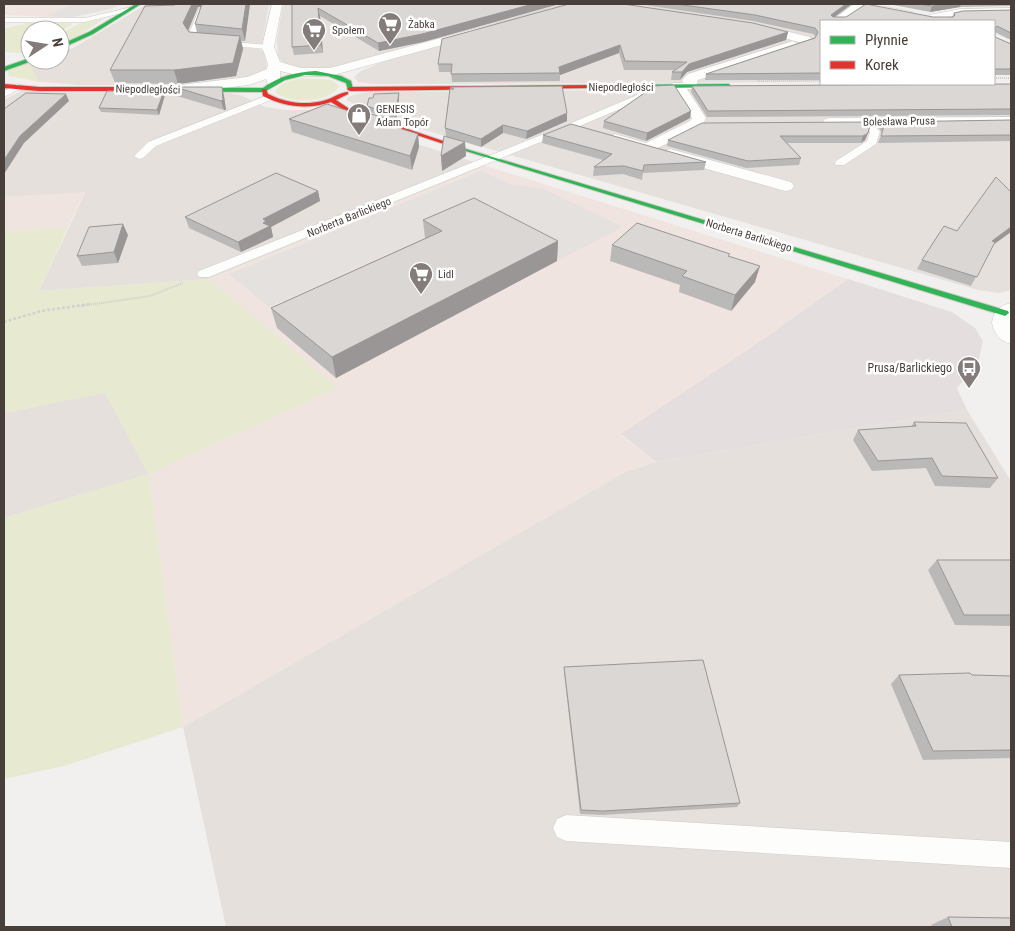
<svg xmlns="http://www.w3.org/2000/svg" width="1015" height="931" font-family="'Roboto Condensed',sans-serif">
  <rect width="100%" height="100%" fill="#f2f0ee"/>
  <g fill="#e5e0dc">
    <polygon points="147,4 269,4 262,44 199,43 258,49 265,51 267,70 242,80 180,85 78,85 42,82 9,76 8,71 35,60 60,60 60,52 73,48"/>
    <polygon points="283,4 569,4 333,70 294,68 286,65 278,58 277,39"/>
    <polygon points="586,4 856,4 939,21 821,21 821,82 372,84 358,82 354,77 361,71 382,62"/>
    <polygon points="1011,87 1011,290 999,293 978,290 379,117 346,100 348,97 357,94 372,92"/>
    <polygon points="23,90 230,93 243,96 265,107 286,110 311,110 486,166 209,279 39,291 85,193 4,197 4,100"/>
    <polygon points="105,392 149,474 4,518 4,413"/>
    <polygon points="967,410 1011,481 1011,927 226,927 183,727 625,472 656,462"/>
  </g>
  <g fill="#f0e4e0">
    <polygon points="4,4 122,4 112,9 71,18 4,15"/>
    <polygon points="486,166 848,279 746,351 621,435 656,462 625,472 183,727 149,474 338,388 209,279"/>
    <polygon points="85,192 68,227 4,232 4,197"/>
  </g>
  <polygon fill="#e4dfde" points="848,279 952,312 975,328 983,341 978,363 957,388 967,410 656,462 621,434 746,351"/>
  <g fill="#e7e9d1">
    <polygon points="104,19 76,37 60,43 60,34 81,23"/>
    <polygon points="27,23 71,23 72,25 60,31 30,30 30,48 21,53 4,52 4,29"/>
    <polygon points="28,62 39,82 9,76 8,71"/>
    <path d="M303,78L331,80L339,86C331,103 289,104 276,93V90C283,81 293,80 303,78Z"/>
    <polygon points="68,227 39,291 209,279 338,388 149,474 183,727 64,766 4,779 4,518 148,474 105,393 4,413 4,232"/>
  </g>
  <g fill="#e4e1df">
    <polygon points="72,4 120,4 109,9 70,17 48,16"/>
    <polygon points="481,171 510,184 544,189 623,227 559,260 474,215 269,307 229,274"/>
  </g>
  <g fill="none" stroke-linecap="round" stroke-linejoin="round">
    <g stroke="#cfccca" stroke-width="1">
      <g id="lane">
        <polygon points="206,7 209,9 205,11 196,36 198,39 268,45 272,47 268,49 193,43 188,36 199,9"/>
        <polygon points="128,8 130,9 130,11 85,22 4,22 4,18 85,18"/>
        <polygon points="17,84 21,87 20,89 4,97 4,91"/>
        <polygon points="649,84 653,87 641,100 575,128 209,277 199,277 197,274 199,271 569,124 635,96"/>
        <polygon points="268,95 271,96 271,100 156,146 143,158 139,159 134,156 148,142"/>
        <polygon points="868,119 871,120 880,132 876,144 844,165 836,165 835,163 836,161 867,141 870,132 863,122"/>
        <polygon points="566,815 1011,842 1011,868 566,841 557,837 553,828 557,819"/>
      </g>
    </g>
    <g stroke="#cfccca" stroke-width="1">
      <g id="street">
        <polygon points="272,4 282,4 274,47 280,62 301,68 330,68 478,28 484,32 482,34 330,76 301,76 280,71 280,81 273,85 268,84 266,79 249,85 180,93 175,92 173,89 180,85 247,77 267,69 268,64 262,47"/>
        <polygon points="854,4 866,4 843,21 831,21"/>
        <polygon points="1011,8 1011,14 960,15 933,20 927,17 929,15 960,9"/>
        <polygon points="751,23 810,37 812,40 806,44 747,28 745,26 747,24"/>
        <polygon points="793,41 799,45 797,48 698,80 695,89 687,89 706,118 702,127 647,153 609,142 607,139 609,136 615,134 646,143 690,121 692,118 671,86 673,83 683,83 682,80 688,74"/>
        <polygon points="1011,117 1011,125 830,126 825,125 823,122 825,119 830,118"/>
        <polygon points="670,149 791,182 794,186 791,190 785,191 664,157 662,154 664,151"/>
        <path d="M1011,303V344C1000,341 994,334 992,323C993,311 1001,305 1011,303Z"/>
      </g>
    </g>
    <g stroke="#d2ccc7" stroke-width="2">
      <g id="fast">
        <polygon points="136,4 141,4 93,34 60,49 60,45 89,32"/>
        <polygon points="30,58 32,61 4,71 4,67"/>
        <path d="M316,71L341,76L351,81L353,89L348,90L346,83L328,76L305,75L285,80L264,92L128,91L125,89L128,87L263,88C279,76 296,72 316,71Z"/>
        <polygon points="729,84 731,87 595,89 592,87 595,85"/>
        <polygon points="456,146 1008,311 1009,313 1005,316 1002,315 456,148"/>
      </g>
    </g>
    <g stroke="#d2ccc7" stroke-width="2">
      <g id="jam">
        <polygon points="4,84 39,87 128,87 131,89 128,91 39,91 4,88"/>
        <polygon points="595,85 597,88 350,91 347,89 350,87"/>
        <path d="M262,89H266L268,94C286,103 306,106 326,100C333,98 341,92 348,92V94L336,100L351,110L461,147L456,148L347,112L331,102C307,110 285,107 263,96Z"/>
      </g>
    </g>
    <g stroke="#d2cecc" stroke-width="1" stroke-dasharray="1 1" stroke-linecap="butt">
      <polyline points="884,6 914,12"/>
      <polyline points="496,23 563,4"/>
      <polyline points="996,33 1011,40"/>
      <polyline points="994,78 1011,78"/>
    </g>
    <g stroke="#d2cecc" stroke-width="2" stroke-dasharray="1 1" stroke-linecap="butt">
      <polyline points="994,78 1011,78"/>
      <polyline points="757,81 821,80"/>
      <polyline points="81,306 150,296 183,283"/>
    </g>
    <polyline stroke="#d2cecc" stroke-width="2.5" stroke-dasharray="2.5 2.5" stroke-linecap="butt" points="4,322 41,311 90,304"/>
    <use href="#lane" fill="#fdfdfc" fill-rule="evenodd"/>
    <use href="#street" fill="#fdfdfc" fill-rule="evenodd"/>
    <use href="#fast" fill="#30b455" fill-rule="evenodd"/>
    <use href="#jam" fill="#e5322d" fill-rule="evenodd"/>
  </g>
  <g fill="#bbb9b7" fill-rule="evenodd">
    <path d="M176,4H250L245,41H241L243,49L236,76L178,84L115,83L110,70ZM198,7H201L195,24L197,33L189,32L188,31Z"/>
    <polygon points="292,4 559,4 423,42 379,51 320,16 323,53 294,55 292,47"/>
    <polygon points="569,4 788,32 786,40 687,72 680,80 671,80 672,72 675,70 624,70 619,53 560,75 560,81 452,82 451,72 439,72 438,64"/>
    <polygon points="638,4 852,4 834,17 952,17 954,13 1011,10 1011,40 995,32 995,37 1011,44 1011,75 995,75 994,79 994,21 821,21 821,80 705,80 706,74 816,37 813,34 753,21"/>
    <polygon points="888,4 1011,4 1011,6 960,7 930,12"/>
    <polygon points="1011,84 1011,115 707,117 691,92 692,86"/>
    <polygon points="175,87 222,87 224,96 226,110 224,110 177,96"/>
    <polygon points="450,87 567,121 526,139 503,133 481,147 465,142 466,156 442,171 446,136 445,128"/>
    <polygon points="399,93 399,98 396,121 367,111 367,106 373,98"/>
    <polygon points="643,94 691,111 690,118 646,141 603,128 604,121"/>
    <polygon points="165,95 159,115 101,112 99,108"/>
    <polygon points="289,119 393,126 418,134 419,147 412,170 292,132"/>
    <polygon points="1011,120 1011,141 878,143 882,133 879,128 882,122"/>
    <polygon points="868,122 865,140 861,143 787,143 801,158 799,165 746,168 667,146 668,140"/>
    <polygon points="543,135 706,162 704,170 643,173 642,180 623,174 593,176 594,167 603,160 542,143"/>
    <polygon points="318,191 320,201 271,227 273,237 241,252 189,228 185,217"/>
    <polygon points="423,220 558,241 557,261 336,378 277,328 271,308 425,238"/>
    <polygon points="957,231 993,246 971,286 917,269 922,260"/>
    <polygon points="128,235 118,263 82,266 77,256"/>
    <polygon points="612,245 730,257 755,282 731,311 679,292 680,285 610,261"/>
    <polygon points="914,422 998,478 990,488 935,486 926,468 872,471 853,440 858,430 911,427"/>
    <polygon points="937,560 1011,560 1011,626 955,625 928,570"/>
    <polygon points="564,667 740,803 737,807 602,815 580,814 564,672"/>
    <polygon points="899,675 1011,676 1011,758 923,760 891,684"/>
    <polygon points="948,917 1011,927 932,927 931,925"/>
  </g>
  <g fill="#999695">
    <polygon points="192,4 229,4 198,7 186,35 183,23"/>
    <polygon points="246,4 250,4 245,41 242,29"/>
    <polygon points="533,4 559,4 423,42 379,51 378,43"/>
    <polygon points="846,4 852,4 829,21 831,15"/>
    <polygon points="949,4 961,4 960,7 930,12 932,6"/>
    <polygon points="318,8 320,16 323,53 321,45"/>
    <polygon points="788,32 786,40 687,72 680,80 682,72 689,64"/>
    <polygon points="240,36 243,49 236,76 178,84 174,70"/>
    <polygon points="620,45 619,53 560,75 559,67"/>
    <polygon points="222,87 224,96 226,110 224,110 221,101"/>
    <polygon points="164,91 165,95 159,115 157,110"/>
    <polygon points="399,93 399,98 396,121 395,116"/>
    <polygon points="66,94 69,101 24,143 4,174 4,160 20,136"/>
    <polygon points="691,111 690,118 646,141 647,133"/>
    <polygon points="567,113 567,121 526,139 527,131"/>
    <polygon points="503,125 503,133 481,147 481,139"/>
    <polygon points="868,133 865,140 861,143 863,136"/>
    <polygon points="418,134 419,147 412,170 410,156"/>
    <polygon points="465,142 466,156 442,171 441,156"/>
    <polygon points="318,191 320,201 271,227 273,237 241,252 238,242 263,223 263,219"/>
    <polygon points="123,224 128,235 118,263 114,252"/>
    <polygon points="1011,227 1011,232 986,250 992,241"/>
    <polygon points="558,241 557,261 336,378 332,357"/>
    <polygon points="760,266 755,282 731,311 735,295"/>
  </g>
  <g fill="#dad7d5" stroke="#999695">
    <polygon points="176,4 192,4 183,23 189,32 240,36 233,63 174,70 110,70 145,6 175,5"/>
    <polygon points="202,4 246,4 242,29 195,24"/>
    <polygon points="292,4 533,4 422,34 378,43 318,8 321,45 292,47"/>
    <polygon points="569,4 623,4 753,23 788,32 689,64 682,72 672,72 687,62 625,61 620,45 559,67 560,73 451,74 452,64 438,64 442,39"/>
    <polygon points="676,4 846,4 831,15 833,17 846,17 866,4 933,17 953,17 955,15 954,13 963,11 1011,10 1011,33 997,26 995,28 995,37 1011,44 1011,69 994,69 994,21 821,21 821,73 706,74 815,38 818,32 815,28 755,15"/>
    <polygon points="918,4 949,4 932,6"/>
    <polygon points="1011,84 1011,109 708,111 692,86"/>
    <polygon points="674,85 691,111 647,133 604,121 643,94 654,86"/>
    <polygon points="562,86 567,113 527,131 503,125 481,139 445,128 450,89 454,89 450,87"/>
    <polygon points="175,87 222,87 223,100 221,101"/>
    <polygon points="107,91 164,91 157,110 99,108"/>
    <polygon points="26,93 66,94 20,136 4,160 4,109"/>
    <polygon points="399,93 395,116 367,106 369,98 373,98 374,94"/>
    <polygon points="327,104 361,115 362,111 393,121 392,126 418,134 410,156 289,119"/>
    <polygon points="1011,120 1011,135 881,136 884,126 882,122"/>
    <polygon points="868,122 870,126 868,133 863,136 780,136 801,158 748,161 668,140 702,123"/>
    <polygon points="571,124 706,162 644,165 643,171 624,166 594,167 612,154 543,135"/>
    <polygon points="444,136 465,142 441,156"/>
    <polygon points="276,173 318,191 263,219 266,221 263,223 270,226 238,242 185,217"/>
    <polygon points="996,177 1011,192 1011,227 992,241 995,242 977,277 922,260 944,226 957,231"/>
    <polygon points="474,198 558,241 332,357 271,308 442,231 423,220"/>
    <polygon points="637,223 730,254 728,256 760,266 735,295 682,276 687,271 612,245"/>
    <polygon points="123,224 114,252 77,256 89,227"/>
    <polygon points="914,422 966,423 998,478 942,476 932,458 878,461 858,430 916,426"/>
    <polygon points="937,560 1011,560 1011,615 964,615"/>
    <polygon points="703,660 740,803 603,811 581,810 564,667"/>
    <polygon points="970,673 972,675 1011,676 1011,750 933,751 899,675"/>
    <polygon points="948,917 1011,918 1011,927 952,927"/>
  </g>
  <defs>
    <g id="supermarket-pin" transform="scale(1.25)"><path d="M0 17L-7.5 6A9.5 9.5 0 1 1 7.5 6Z" fill="#847c79" stroke="#fff"/><path d="M-6-5.5h2.5l.6 2H6L4.5 2H-2.5L-4.4-4H-6ZM-1.5 3.2a1.3 1.3 0 1 0 .1 0ZM3 3.2a1.3 1.3 0 1 0 .1 0Z" fill="#fff"/></g>
    <g id="shop-pin" transform="scale(1.25)"><path d="M0 17L-7.5 6A9.5 9.5 0 1 1 7.5 6Z" fill="#847c79" stroke="#fff"/><path d="M-5-2.5h2.3a2.7 3.5 0 0 1 5.4 0H5L5.5 6h-11ZM-1.5-2.5h3a1.5 2.3 0 0 0-3 0Z" fill="#fff"/></g>
    <g id="bus-pin" transform="scale(1.25)"><path d="M0 17L-7.5 6A9.5 9.5 0 1 1 7.5 6Z" fill="#847c79" stroke="#fff"/><path d="M-5-6H5V4H4V6H2V4H-2V6H-4V4H-5ZM-3.5-4V0h7V-4ZM-3.5 1.2v1.5H-2V1.2ZM2 1.2v1.5H3.5V1.2Z" fill="#fff"/></g>
  </defs>
  <g fill-rule="evenodd">
    <use href="#supermarket-pin" x="390" y="24"/>
    <use href="#supermarket-pin" x="314" y="30"/>
    <use href="#shop-pin" x="359" y="115"/>
    <use href="#supermarket-pin" x="421" y="274"/>
    <use href="#bus-pin" x="969" y="368"/>
  </g>
  <g text-anchor="middle" stroke-width="5" stroke-linejoin="round" paint-order="stroke">
    <g font-size="11" fill="#483e3a" stroke="#fff" text-anchor="start">
      <text x="408" y="28">Żabka</text>
      <text x="332" y="34">Społem</text>
      <text x="376" y="113">GENESIS<tspan x="376" dy="13">Adam Topór</tspan></text>
      <text x="438" y="278">Lidl</text>
    </g>
    <g font-size="11" fill="#483e3a" stroke="#fff">
      <text x="621" y="91">Niepodległości</text>
      <text transform="translate(148 89) rotate(1)" y="4">Niepodległości</text>
      <text transform="translate(899 121) rotate(-1)" y="4">Bolesława Prusa</text>
      <text transform="translate(349 217) rotate(-22)" y="4">Norberta Barlickiego</text>
      <text transform="translate(749 235) rotate(17)" y="4">Norberta Barlickiego</text>
    </g>
    <g font-size="12" fill="#483e3a" stroke="#fff" text-anchor="end">
      <text x="952" y="372">Prusa/Barlickiego</text>
    </g>
  </g>
  <rect width="1015" height="931" fill="none" stroke="#483e3a" stroke-width="10"/>
  <rect x="820" y="20" width="175" height="65" fill="#ffffff" stroke="#b6b2b0"/>
  <rect x="830" y="36" width="25" height="8" fill="#30b455" stroke="#b6b2b0"/>
  <text x="865" y="45" font-size="15" fill="#483e3a">Płynnie</text>
  <rect x="830" y="61" width="25" height="8" fill="#e5322d" stroke="#b6b2b0"/>
  <text x="865" y="70" font-size="15" fill="#483e3a">Korek</text>
  <g transform="translate(45 45) rotate(78)"><circle r="24" fill="#ffffff" stroke="#b6b2b0"/>
  <path d="M0-4L9 19L0 12L-9 19Z" fill="#847c79"/>
  <text y="-8" font-size="14" font-weight="bold" text-anchor="middle" fill="#483e3a">N</text>
  </g>
</svg>
